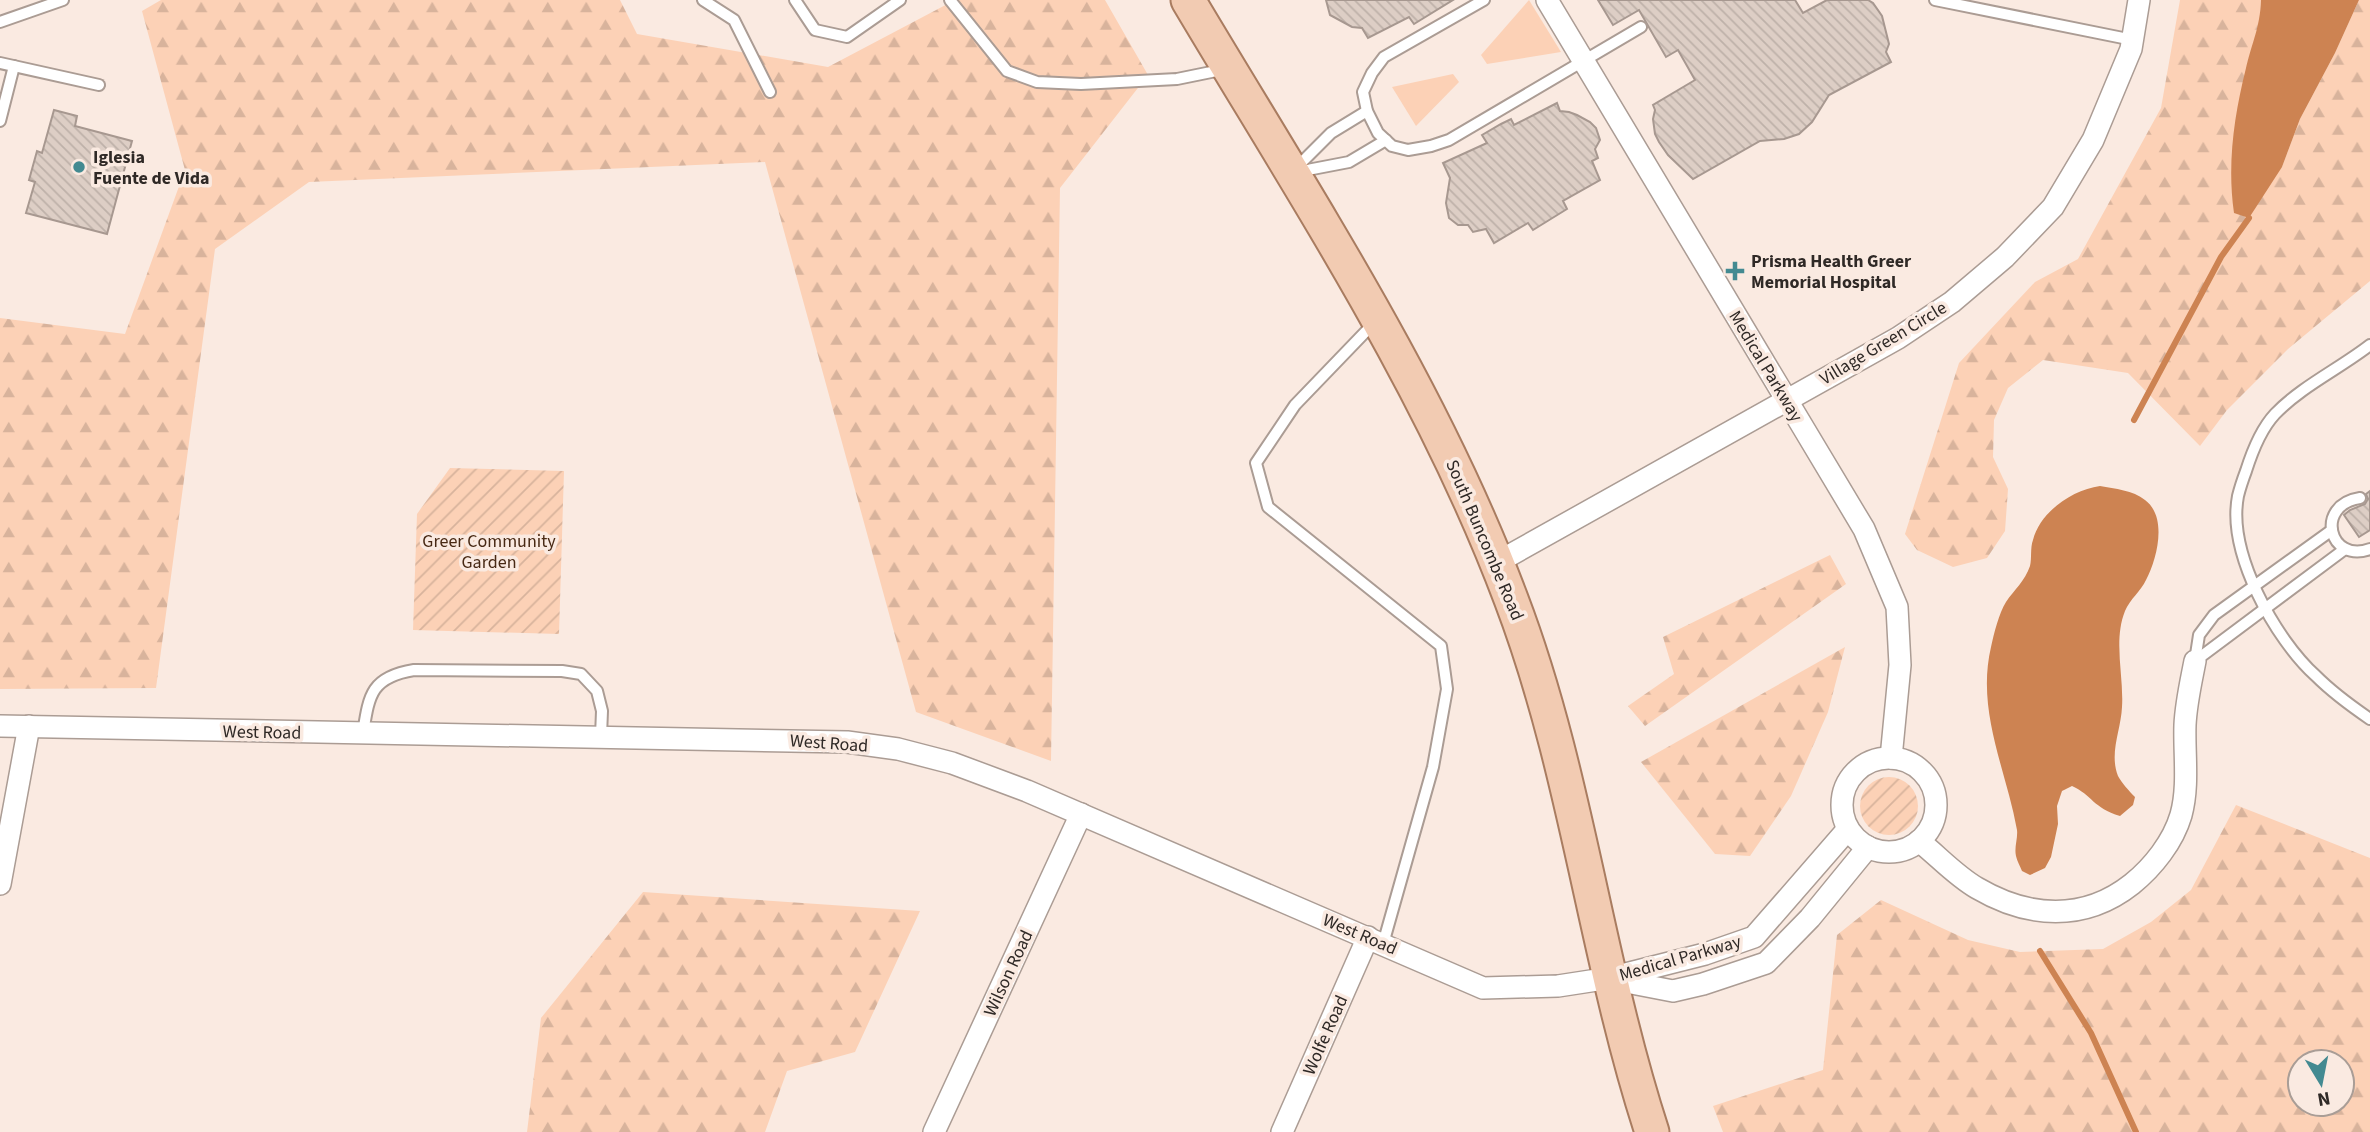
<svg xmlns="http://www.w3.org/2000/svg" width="2370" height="1132" font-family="'Source Sans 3',sans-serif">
  <defs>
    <pattern id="forest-firs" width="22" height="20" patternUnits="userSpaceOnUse" patternTransform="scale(1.75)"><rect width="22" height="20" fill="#fcd1b6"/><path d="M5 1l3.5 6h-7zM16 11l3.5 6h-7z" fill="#d8b39c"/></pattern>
    <pattern id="garden-furrows" width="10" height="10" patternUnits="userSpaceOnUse" patternTransform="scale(1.75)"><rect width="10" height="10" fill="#fcd1b6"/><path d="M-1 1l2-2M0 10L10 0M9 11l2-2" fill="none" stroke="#d8b39c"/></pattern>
    <pattern id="building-back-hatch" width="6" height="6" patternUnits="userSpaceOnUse" patternTransform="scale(1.75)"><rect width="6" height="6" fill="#ddcec5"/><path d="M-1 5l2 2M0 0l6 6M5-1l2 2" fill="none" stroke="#beb1a9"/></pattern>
  </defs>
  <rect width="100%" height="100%" fill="#faeae1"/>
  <g fill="#fcd1b6">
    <polygon points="1529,0 1561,52 1487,64 1481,55"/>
    <polygon points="1453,74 1459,82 1416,126 1392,87"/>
  </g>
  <g fill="url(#forest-firs)" fill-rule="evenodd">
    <polygon points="161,0 620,0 637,34 828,67 955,0 1105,0 1148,75 1060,188 1051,761 916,712 765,162 309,182 215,249 156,688 0,689 0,318 125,334 185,170 142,11"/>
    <polygon points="2180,0 2261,0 2260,23 2247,64 2282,167 2300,119 2335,53 2359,0 2370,0 2370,281 2288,349 2227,410 2200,446 2128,373 2043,360 2008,388 1994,420 1993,457 2008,489 2005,531 1987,558 1953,567 1917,550 1905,534 1959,363 2035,282 2078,259 2161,108"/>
    <polygon points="1830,555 1846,584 1645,726 1628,706 1674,674 1663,637"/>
    <polygon points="1845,647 1828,712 1791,796 1750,856 1715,854 1641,762"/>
    <path d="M2236,805L2370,858V1132H1723L1713,1106L1823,1070L1837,935L1881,900L1968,940L2020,952L2103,949L2151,922L2191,890ZM2300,1062H2342V1104H2300Z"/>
    <polygon points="643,892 920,911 855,1052 787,1071 765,1132 527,1132 541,1018"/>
  </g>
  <g fill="url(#garden-furrows)">
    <polygon points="450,468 564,471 559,634 413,630 417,514"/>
    <circle cx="1889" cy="806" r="29"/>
  </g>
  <g fill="#cd8352">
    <path d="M2261,0H2359L2335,53L2300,119L2282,167L2249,218L2234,213C2227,164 2234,116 2246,68C2252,42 2260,28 2261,0Z"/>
    <path d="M2100,486C2115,489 2133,490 2145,500C2168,517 2157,559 2146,580C2141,591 2130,599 2125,611C2113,641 2124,676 2122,707C2121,730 2109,753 2118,776C2122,783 2129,791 2135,797L2133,805L2120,816C2093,808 2092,795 2072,786L2062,791L2057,806L2058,824L2051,857L2045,868L2030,875L2022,871C2020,866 2017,861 2016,856C2014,848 2018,838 2017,830C2006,769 1976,711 1991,647C1994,633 1999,613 2006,602C2014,590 2025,581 2030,566C2032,558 2030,548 2033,540C2040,512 2072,490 2100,486Z"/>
  </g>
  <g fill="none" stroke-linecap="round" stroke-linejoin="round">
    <g stroke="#cd8352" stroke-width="6">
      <polyline points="2134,420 2221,257 2249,218"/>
      <polyline points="2040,951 2091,1033 2136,1132"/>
    </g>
  </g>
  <g fill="url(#building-back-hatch)" stroke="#a79890" stroke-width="2">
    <polygon points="1326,0 1453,0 1414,24 1409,17 1368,38 1362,28 1352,27 1330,15"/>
    <polygon points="1598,0 1795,0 1803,13 1827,0 1868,0 1873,3 1882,16 1889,44 1886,52 1891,62 1829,95 1812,122 1799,134 1784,139 1760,141 1693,179 1668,155 1659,142 1655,134 1653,119 1655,110 1653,105 1695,80 1678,50 1666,57 1639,10 1613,25"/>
    <polygon points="1557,103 1560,111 1569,112 1577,115 1590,122 1596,128 1600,140 1595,149 1598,158 1592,161 1600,180 1563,201 1567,209 1533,230 1528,223 1494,243 1486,229 1473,232 1468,225 1458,225 1449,218 1446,203 1450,178 1443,163 1487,143 1482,135 1501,124 1511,119 1514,125"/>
    <polygon points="54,110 77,116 75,126 132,141 107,234 26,213 35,182 29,180 37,151 42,153"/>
    <polygon points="2370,491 2370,530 2359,537 2344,515 2350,510 2365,504 2368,499 2366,494"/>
  </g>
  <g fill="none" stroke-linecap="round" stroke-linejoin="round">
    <g stroke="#ab9c94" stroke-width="14">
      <g id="lane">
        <polyline points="703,0 734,20 770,92"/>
        <polyline points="795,0 815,30 847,37 900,0"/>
        <polyline points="950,0 1007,71 1037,82 1081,84 1177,79 1226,69"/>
        <polyline points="1484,0 1384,57 1372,73 1363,92 1367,111 1378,133 1392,146 1408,150 1431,146 1449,140 1641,27"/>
        <polyline points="1935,0 2133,40"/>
        <polyline points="0,22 63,0"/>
        <polyline points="0,63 99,85"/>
        <polyline points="0,121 14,66"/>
        <polyline points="1296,168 1331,133 1367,111"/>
        <polyline points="1297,172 1349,162 1386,140"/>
        <polyline points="1373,324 1295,405 1256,463 1268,507 1441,646 1447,689 1433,767 1383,944"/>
        <path d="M2370,345C2339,369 2302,386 2275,414C2261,429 2252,452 2246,471C2243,479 2240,488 2238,496C2227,553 2275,639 2316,676C2332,692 2351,706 2370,719"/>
        <path d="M2360,498C2314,505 2329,564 2370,549"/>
        <polyline points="2195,661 2199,635 2214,615 2332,530"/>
        <polyline points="2195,661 2345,549"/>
        <path d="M363,733C369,695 371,677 414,670L562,671L581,674L597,691L602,711L601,736"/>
      </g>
    </g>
    <g stroke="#ab9c94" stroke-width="24">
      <g id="street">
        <polyline points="1547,0 1864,529 1897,607 1900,665 1891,758"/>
        <polyline points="1496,563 1898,338 1952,302 2005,257 2053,207 2093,140 2131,49 2139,0"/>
        <polyline points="0,726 847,742 898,749 952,763 1027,791 1483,988 1558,986 1610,978 1705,954 1754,937 1848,829"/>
        <circle cx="1889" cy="805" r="47"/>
        <path d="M1919,841C1938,856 1956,876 1977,888C2028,918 2084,922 2132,884C2153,867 2173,842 2181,815C2189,786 2184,754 2185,725C2186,703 2191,682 2195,661"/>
        <polyline points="0,884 29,726"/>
        <polyline points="1616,980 1673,991 1703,984 1766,963 1810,918 1868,847"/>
        <polyline points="934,1132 1081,814"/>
        <polyline points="1282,1132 1368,937"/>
      </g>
    </g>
    <g stroke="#a97c60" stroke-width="37">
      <path id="primary" d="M1188,0C1304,195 1431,386 1511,599C1577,772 1595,957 1652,1132"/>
    </g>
    <use href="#lane" stroke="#fff" stroke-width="10"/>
    <use href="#street" stroke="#fff" stroke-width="21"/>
    <use href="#primary" stroke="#f2cbb2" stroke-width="33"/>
  </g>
  <g fill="#438a91" stroke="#faeae1" stroke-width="2.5">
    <circle cx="79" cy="167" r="7"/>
    <path d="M1731.5 260.5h7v7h7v7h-7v7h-7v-7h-7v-7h7z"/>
  </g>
  <g text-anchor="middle" stroke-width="7" stroke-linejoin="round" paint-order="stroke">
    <g font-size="18" font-weight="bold" fill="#2f2926" stroke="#faeae1" text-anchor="start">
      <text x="93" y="163">Iglesia<tspan x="93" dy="21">Fuente de Vida</tspan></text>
      <text x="1751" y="267">Prisma Health Greer<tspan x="1751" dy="21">Memorial Hospital</tspan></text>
    </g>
    <g font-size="18" fill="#2f2926" stroke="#faeae1">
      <text transform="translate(1883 343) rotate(-31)" y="6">Village Green Circle</text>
      <text transform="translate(1766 366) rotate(59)" y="6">Medical Parkway</text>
      <text transform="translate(1485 540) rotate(67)" y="6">South Buncombe Road</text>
      <text transform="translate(262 732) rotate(1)" y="6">West Road</text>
      <text transform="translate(829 743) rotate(4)" y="6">West Road</text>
      <text transform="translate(1360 934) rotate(23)" y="6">West Road</text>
      <text transform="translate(1680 958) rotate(-16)" y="6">Medical Parkway</text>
      <text transform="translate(1008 973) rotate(-65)" y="6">Wilson Road</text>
      <text transform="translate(1325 1035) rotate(-66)" y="6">Wolfe Road</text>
    </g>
    <g font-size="18" fill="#482914" stroke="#faeae1">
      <text x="489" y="547">Greer Community<tspan x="489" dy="21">Garden</tspan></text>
    </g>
  </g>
  <g transform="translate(2321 1083) rotate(170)"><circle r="33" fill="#faeae1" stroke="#a99d96" stroke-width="2"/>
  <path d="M0-5L12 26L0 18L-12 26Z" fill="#438a91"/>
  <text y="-10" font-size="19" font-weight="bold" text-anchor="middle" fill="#2f2926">N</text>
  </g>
</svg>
